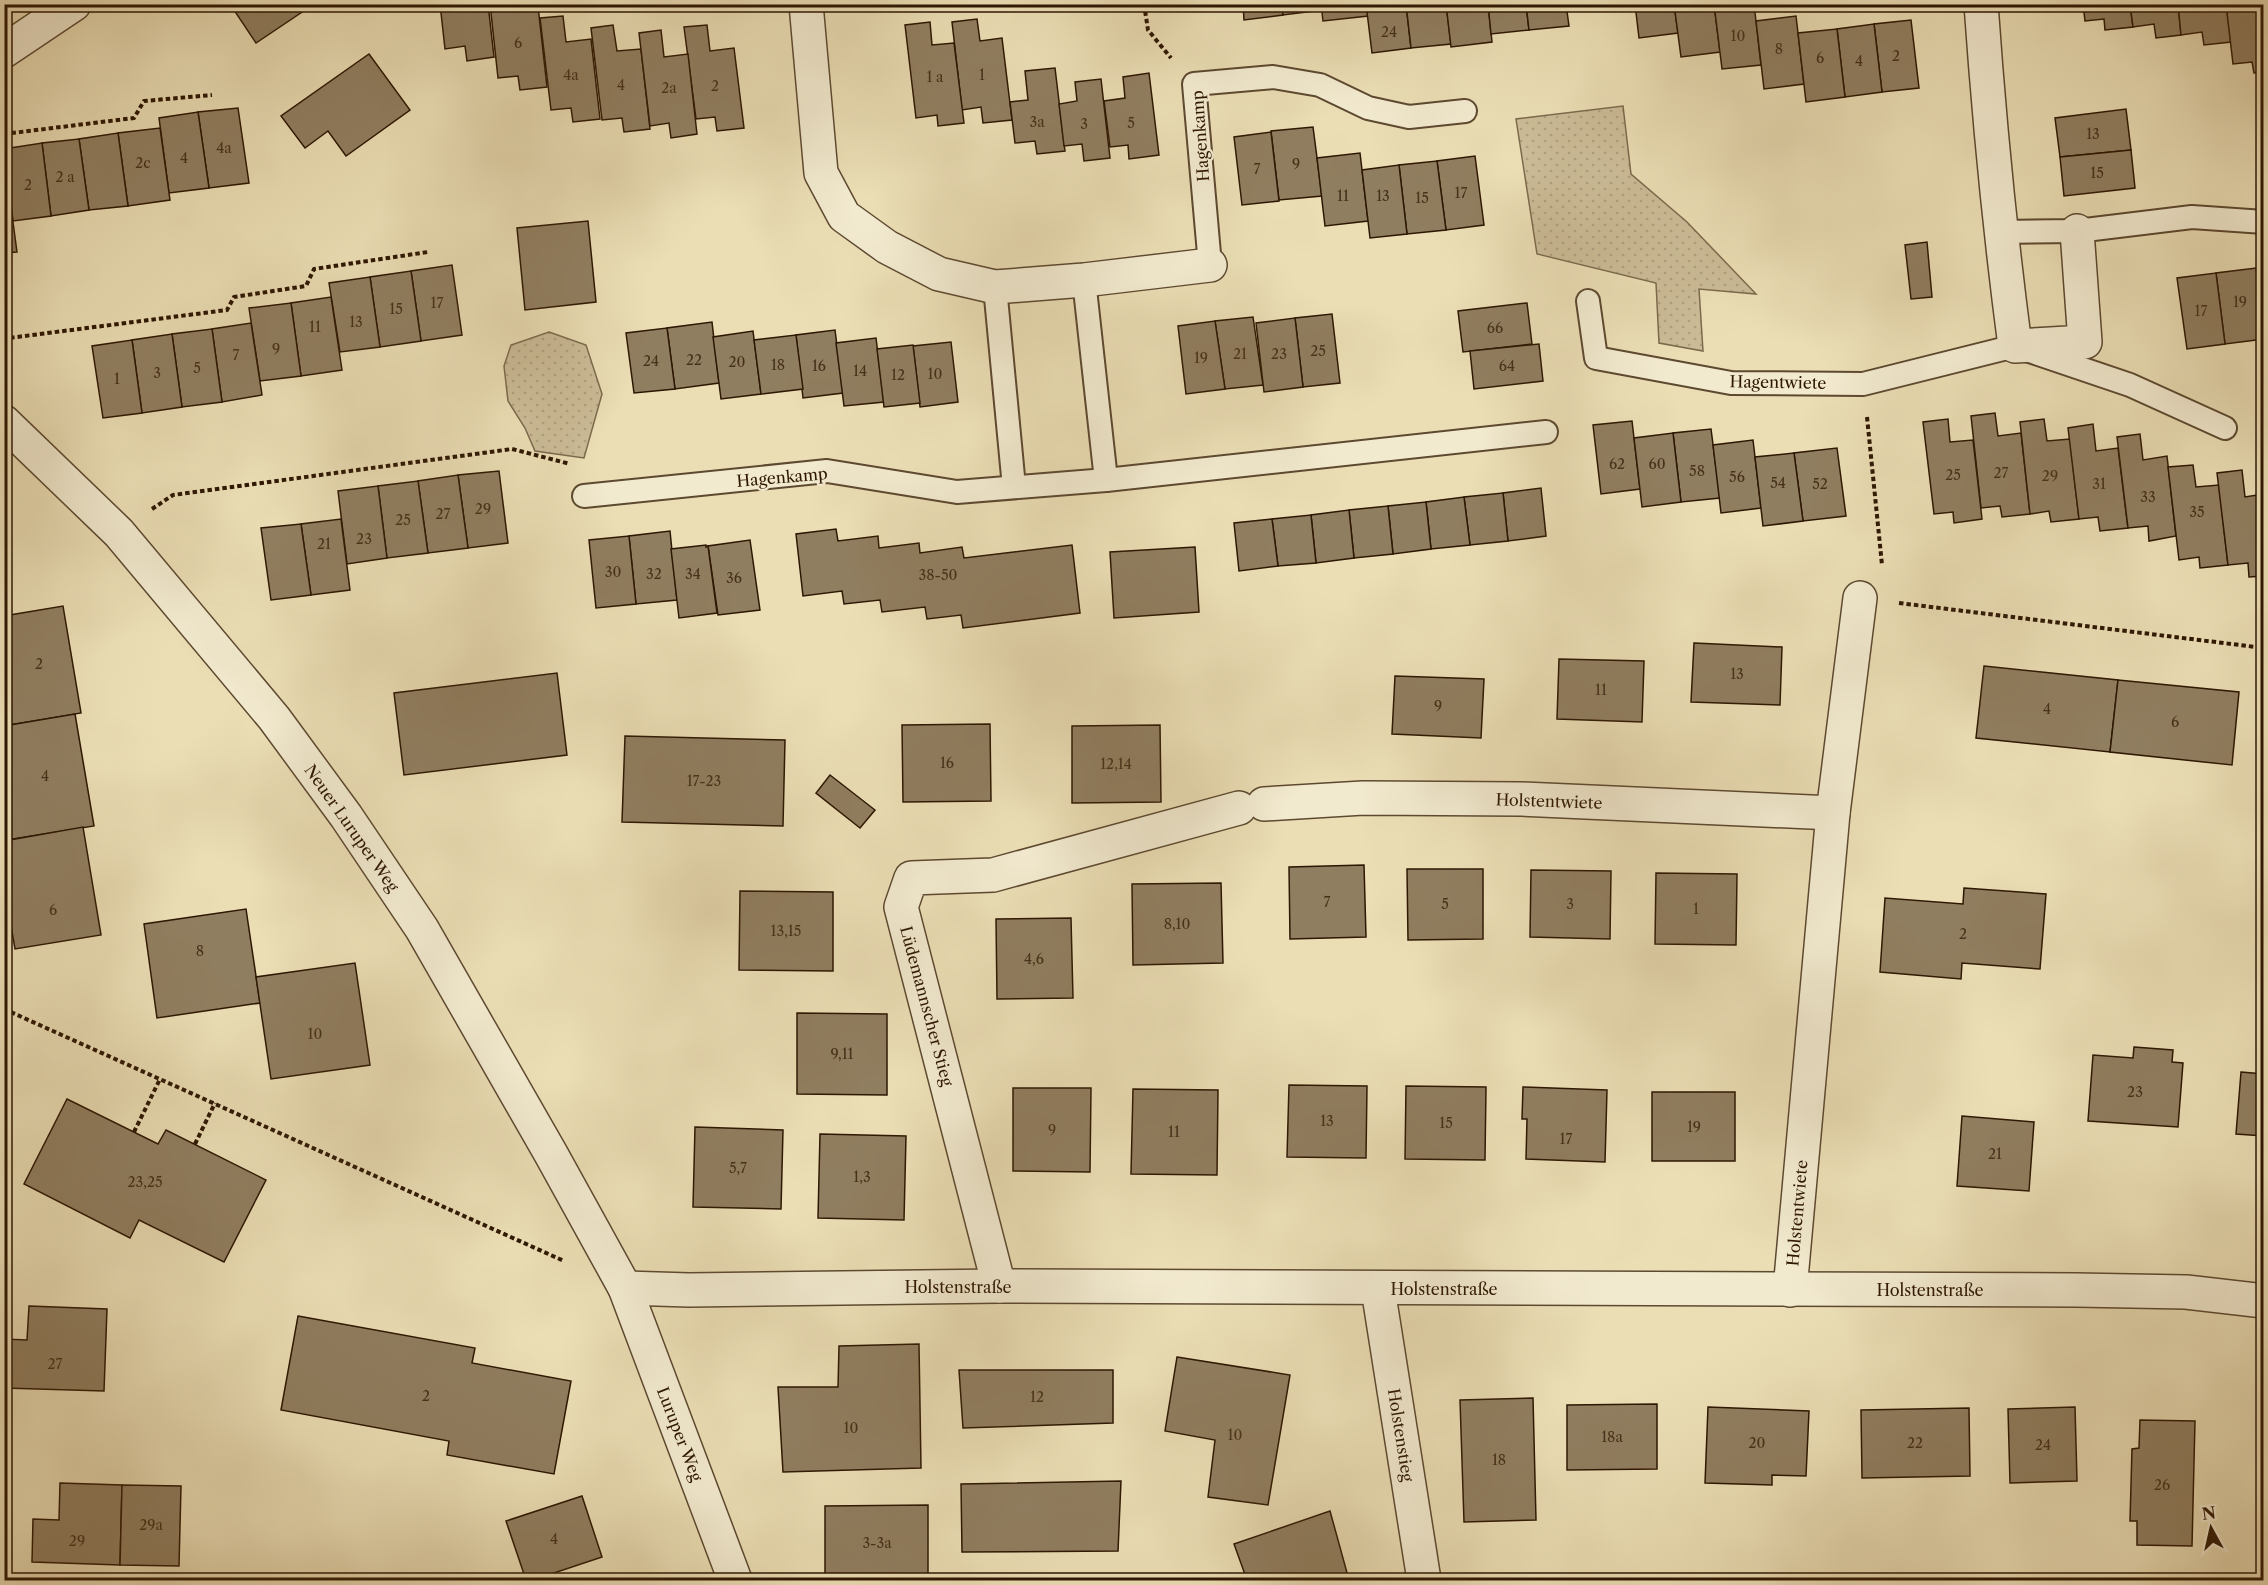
<svg xmlns="http://www.w3.org/2000/svg" width="2268" height="1585" font-family="'Libre Caslon Text',serif">
  <defs>
    <pattern id="park-dots" width="8" height="8" patternUnits="userSpaceOnUse" patternTransform="scale(1.5)"><rect width="8" height="8" fill="#cbbc97"/><path d="M2 2h.1M6 6h.1" fill="none" stroke="#afa180" stroke-width="1.8" stroke-linecap="round"/></pattern>
  </defs>
  <rect width="100%" height="100%" fill="#ebdeb5"/>
  <filter id="stains"><feTurbulence type="fractalNoise" baseFrequency=".00333" numOctaves="4"/><feColorMatrix values="0 0 0 0 .2 0 0 0 0 .09 0 0 0 0 .02 0 0 0 .5 -.17"/></filter>
  <radialGradient id="worn" r=".72"><stop offset=".6" stop-color="#630" stop-opacity="0"/><stop offset="1" stop-color="#630" stop-opacity=".3"/></radialGradient>
  <g fill="url(#park-dots)" stroke="#7c6a4d" stroke-width="1.5">
    <polygon points="1623,106 1631,174 1687,222 1756,294 1699,289 1703,351 1659,343 1656,283 1537,254 1516,119"/>
    <polygon points="549,332 586,345 602,394 584,458 535,451 525,428 508,401 504,366 511,345"/>
  </g>
  <g fill="#907e60" stroke="#2e1703" stroke-width="1.5">
    <polygon points="230,4 314,4 256,43"/>
    <polygon points="440,4 488,4 494,57 467,61 465,46 445,49"/>
    <polygon points="490,4 513,4 513,9 538,6 547,87 520,90 518,76 498,78"/>
    <polygon points="1243,4 1282,4 1283,15 1244,20"/>
    <polygon points="1282,4 1321,4 1322,10 1283,15"/>
    <polygon points="1321,4 1366,4 1368,16 1323,21"/>
    <polygon points="1366,4 1406,4 1411,48 1372,53"/>
    <polygon points="1406,4 1446,4 1451,44 1411,48"/>
    <polygon points="1446,4 1488,4 1492,42 1451,47"/>
    <polygon points="1488,4 1526,4 1529,30 1491,34"/>
    <polygon points="1526,4 1566,4 1569,26 1529,30"/>
    <polygon points="1635,4 1674,4 1678,33 1639,38"/>
    <polygon points="1674,4 1714,4 1720,52 1681,57"/>
    <polygon points="1714,4 1754,4 1761,65 1722,69"/>
    <polygon points="2083,4 2130,4 2133,27 2105,30 2104,19 2085,21"/>
    <polygon points="2130,4 2178,4 2181,35 2156,38 2154,24 2133,27"/>
    <polygon points="2178,4 2226,4 2231,42 2204,45 2202,32 2181,35"/>
    <polygon points="2226,4 2264,4 2264,72 2254,73 2252,62 2233,64"/>
    <polygon points="563,16 566,42 591,39 600,119 573,122 571,108 551,110 540,18"/>
    <polygon points="1796,16 1804,84 1764,89 1756,21"/>
    <polygon points="977,19 980,41 1002,38 1012,120 983,123 981,107 962,110 952,22"/>
    <polygon points="1911,20 1919,88 1882,92 1874,24"/>
    <polygon points="930,22 932,45 954,43 964,123 938,126 937,115 916,118 905,25"/>
    <polygon points="1874,24 1882,92 1845,97 1837,29"/>
    <polygon points="613,25 617,51 641,49 650,129 624,132 622,118 602,120 591,28"/>
    <polygon points="707,25 710,51 734,48 744,128 717,131 715,117 696,119 684,27"/>
    <polygon points="1837,29 1845,97 1806,102 1798,33"/>
    <polygon points="661,30 664,57 688,54 697,134 671,138 669,123 650,126 639,33"/>
    <polygon points="369,54 410,110 346,156 328,131 305,148 281,116"/>
    <polygon points="1055,68 1065,151 1037,154 1035,141 1015,143 1010,102 1028,100 1025,71"/>
    <polygon points="1149,73 1159,155 1129,159 1128,145 1110,147 1104,101 1125,98 1123,77"/>
    <polygon points="1101,79 1110,158 1084,161 1082,144 1064,146 1059,104 1077,101 1075,82"/>
    <polygon points="238,108 249,183 209,188 198,112"/>
    <polygon points="2126,109 2131,150 2060,157 2055,118"/>
    <polygon points="198,112 209,188 169,193 159,118"/>
    <polygon points="1313,127 1322,196 1279,200 1271,131"/>
    <polygon points="160,128 170,200 128,206 118,133"/>
    <polygon points="1271,132 1279,201 1242,205 1234,137"/>
    <polygon points="118,133 128,206 89,210 79,139"/>
    <polygon points="79,139 89,210 51,216 42,143"/>
    <polygon points="42,143 51,216 13,221 4,149"/>
    <polygon points="2131,150 2135,188 2064,196 2060,157"/>
    <polygon points="1360,153 1368,221 1325,226 1317,158"/>
    <polygon points="4,155 17,252 4,253"/>
    <polygon points="1475,156 1484,225 1446,230 1437,161"/>
    <polygon points="1437,161 1446,230 1407,234 1399,165"/>
    <polygon points="1399,165 1407,234 1370,238 1362,170"/>
    <polygon points="588,221 596,302 525,310 517,228"/>
    <polygon points="1927,242 1932,297 1911,299 1905,245"/>
    <polygon points="452,265 462,335 421,341 411,271"/>
    <polygon points="2256,268 2264,339 2225,344 2216,273"/>
    <polygon points="411,271 421,341 380,347 370,277"/>
    <polygon points="2216,273 2225,344 2187,349 2177,278"/>
    <polygon points="370,277 380,347 340,352 329,283"/>
    <polygon points="2264,279 2264,325 2258,280"/>
    <polygon points="331,297 342,370 301,376 291,303"/>
    <polygon points="291,303 301,376 260,381 249,308"/>
    <polygon points="1527,303 1532,344 1463,352 1458,311"/>
    <polygon points="1332,314 1340,383 1303,387 1295,318"/>
    <polygon points="1253,317 1263,385 1225,389 1215,321"/>
    <polygon points="1295,318 1303,387 1264,392 1256,323"/>
    <polygon points="1215,321 1225,389 1186,394 1178,326"/>
    <polygon points="712,322 719,383 675,389 667,328"/>
    <polygon points="251,323 262,395 222,402 212,329"/>
    <polygon points="667,328 675,389 634,393 626,333"/>
    <polygon points="212,329 222,402 182,407 172,334"/>
    <polygon points="835,330 843,393 803,398 796,335"/>
    <polygon points="753,331 761,394 721,399 713,337"/>
    <polygon points="172,334 182,407 142,413 132,340"/>
    <polygon points="796,335 803,389 761,394 754,340"/>
    <polygon points="876,338 884,402 844,406 836,343"/>
    <polygon points="132,340 142,413 103,418 92,346"/>
    <polygon points="951,342 958,402 920,407 913,346"/>
    <polygon points="1539,344 1543,381 1474,389 1470,351"/>
    <polygon points="913,345 920,403 884,407 877,349"/>
    <polygon points="1995,413 1998,436 2021,433 2030,514 2002,517 2000,506 1981,508 1971,416"/>
    <polygon points="1948,419 1950,442 1973,440 1982,519 1954,523 1953,512 1934,514 1923,422"/>
    <polygon points="2044,419 2047,441 2070,439 2079,519 2051,522 2049,511 2030,514 2020,422"/>
    <polygon points="1632,421 1640,489 1601,494 1593,425"/>
    <polygon points="2093,424 2096,451 2118,448 2128,528 2100,531 2098,517 2079,519 2068,428"/>
    <polygon points="1711,429 1720,498 1681,502 1673,433"/>
    <polygon points="1673,433 1681,502 1642,507 1634,438"/>
    <polygon points="2140,434 2143,460 2167,456 2176,536 2149,541 2148,526 2128,528 2117,437"/>
    <polygon points="1753,440 1761,508 1721,513 1713,445"/>
    <polygon points="1837,448 1846,516 1803,521 1794,453"/>
    <polygon points="1794,453 1803,521 1763,526 1755,457"/>
    <polygon points="2193,465 2196,487 2219,485 2228,565 2200,568 2199,557 2179,560 2168,467"/>
    <polygon points="2242,470 2245,497 2264,494 2264,576 2249,577 2248,563 2228,565 2217,473"/>
    <polygon points="499,471 508,543 468,548 458,475"/>
    <polygon points="458,475 468,548 428,553 418,481"/>
    <polygon points="418,481 428,553 387,558 378,486"/>
    <polygon points="378,486 387,558 347,564 338,491"/>
    <polygon points="1541,488 1546,536 1508,541 1503,493"/>
    <polygon points="1503,493 1508,541 1470,545 1464,497"/>
    <polygon points="1464,497 1470,545 1431,549 1426,502"/>
    <polygon points="1426,502 1431,549 1393,554 1388,506"/>
    <polygon points="1388,506 1393,554 1354,558 1349,510"/>
    <polygon points="1349,510 1354,558 1316,563 1311,515"/>
    <polygon points="1311,515 1316,563 1278,566 1272,519"/>
    <polygon points="341,519 350,590 311,595 301,524"/>
    <polygon points="1272,519 1278,566 1239,571 1234,523"/>
    <polygon points="301,524 311,595 271,600 261,528"/>
    <polygon points="836,529 838,541 878,536 879,548 919,543 920,553 962,547 964,558 1072,545 1080,613 963,628 961,615 927,619 925,607 882,612 880,600 844,604 842,591 803,596 796,534"/>
    <polygon points="670,531 677,600 636,604 629,536"/>
    <polygon points="629,536 636,604 596,608 589,540"/>
    <polygon points="750,540 760,610 718,615 708,546"/>
    <polygon points="706,545 706,547 708,546 717,613 679,618 671,549"/>
    <polygon points="1195,547 1199,612 1114,618 1110,552"/>
    <polygon points="63,606 81,713 4,726 4,616"/>
    <polygon points="1694,643 1782,647 1780,705 1691,702"/>
    <polygon points="1559,659 1644,661 1642,722 1557,719"/>
    <polygon points="1984,666 2118,680 2110,752 1976,738"/>
    <polygon points="557,673 567,755 404,775 394,693"/>
    <polygon points="1395,676 1484,679 1481,738 1392,734"/>
    <polygon points="2118,680 2239,692 2232,765 2110,752"/>
    <polygon points="75,714 94,826 7,840 4,828 4,726"/>
    <polygon points="990,724 991,801 903,802 902,725"/>
    <polygon points="1160,725 1161,802 1072,803 1072,726"/>
    <polygon points="625,736 785,740 783,826 622,822"/>
    <polygon points="830,775 875,810 860,828 816,793"/>
    <polygon points="83,827 101,935 15,949 4,886 4,841"/>
    <polygon points="1364,865 1366,937 1290,939 1289,867"/>
    <polygon points="1407,869 1483,869 1483,939 1408,940"/>
    <polygon points="1531,870 1611,871 1610,939 1530,937"/>
    <polygon points="1656,873 1737,874 1736,945 1655,944"/>
    <polygon points="1221,883 1223,963 1133,965 1132,884"/>
    <polygon points="1964,888 2046,894 2040,969 1962,963 1961,979 1880,972 1885,898 1963,904"/>
    <polygon points="740,891 833,892 833,971 739,970"/>
    <polygon points="246,909 260,1003 157,1018 144,924"/>
    <polygon points="1071,918 1073,998 997,999 996,919"/>
    <polygon points="355,963 370,1065 271,1079 256,977"/>
    <polygon points="797,1013 887,1014 887,1095 797,1094"/>
    <polygon points="2134,1047 2173,1050 2172,1062 2183,1063 2178,1127 2088,1121 2093,1055 2133,1058"/>
    <polygon points="2241,1072 2264,1074 2264,1136 2236,1134"/>
    <polygon points="1289,1085 1367,1086 1366,1158 1287,1157"/>
    <polygon points="1406,1086 1486,1087 1485,1160 1405,1159"/>
    <polygon points="1523,1087 1607,1090 1605,1162 1526,1159 1527,1119 1522,1119"/>
    <polygon points="1013,1088 1091,1088 1090,1172 1013,1171"/>
    <polygon points="1133,1089 1218,1090 1217,1175 1131,1174"/>
    <rect x="1652" y="1092" width="83" height="69"/>
    <polygon points="67,1099 158,1144 166,1130 266,1180 224,1262 139,1220 130,1238 24,1184"/>
    <polygon points="1962,1116 2034,1122 2029,1191 1957,1186"/>
    <polygon points="695,1127 783,1130 781,1209 693,1207"/>
    <polygon points="820,1134 906,1136 904,1220 818,1218"/>
    <polygon points="29,1306 107,1309 104,1391 4,1388 4,1339 27,1340"/>
    <polygon points="298,1316 475,1348 472,1363 571,1381 554,1474 447,1455 449,1441 281,1410"/>
    <polygon points="919,1344 921,1468 783,1472 778,1387 838,1387 839,1346"/>
    <polygon points="1177,1357 1290,1375 1268,1505 1208,1497 1215,1440 1165,1431"/>
    <polygon points="959,1370 1113,1370 1113,1423 963,1428"/>
    <polygon points="1533,1398 1536,1520 1464,1522 1460,1400"/>
    <polygon points="1657,1404 1657,1469 1567,1470 1567,1405"/>
    <polygon points="1708,1407 1809,1411 1806,1476 1772,1475 1772,1485 1705,1483"/>
    <polygon points="2075,1407 2077,1481 2010,1483 2008,1409"/>
    <polygon points="1969,1408 1970,1476 1862,1478 1861,1410"/>
    <polygon points="2140,1420 2195,1421 2192,1546 2137,1545 2137,1521 2130,1521 2132,1449 2139,1448"/>
    <polygon points="1121,1481 1118,1551 962,1552 961,1484"/>
    <polygon points="60,1483 122,1485 120,1565 32,1562 33,1519 59,1520"/>
    <polygon points="122,1485 181,1486 179,1566 120,1565"/>
    <polygon points="582,1496 602,1557 533,1580 526,1580 506,1521"/>
    <polygon points="928,1505 928,1580 825,1580 825,1506"/>
    <polygon points="1330,1511 1349,1580 1247,1580 1234,1544"/>
  </g>
  <g fill="none" stroke-linecap="round" stroke-linejoin="round">
    <g stroke="#5d4930" stroke-width="26">
      <g id="service">
        <polyline points="2000,232 2077,231 2192,217 2264,222"/>
        <polyline points="1210,265 1194,84 1273,77 1320,85 1368,108 1409,117 1465,111"/>
        <polyline points="1084,280 1106,480"/>
        <polyline points="995,287 1014,487"/>
        <polyline points="1588,301 1596,358 1731,383 1863,384 2015,346 2130,385 2225,428"/>
        <polyline points="584,496 827,471 957,492 1106,480 1546,432"/>
      </g>
    </g>
    <g stroke="#5d4930" stroke-width="36">
      <g id="minor">
        <polyline points="806,4 821,173 844,216 887,247 939,274 995,287 1084,280 1210,265"/>
        <path d="M1981,4C1989,119 2000,232 2015,346L2085,342L2077,231"/>
        <polyline points="4,51 74,4"/>
        <polyline points="1264,804 1363,798 1521,799 1833,813"/>
        <polyline points="999,1286 901,907 911,878 993,875 1239,808"/>
        <polyline points="625,1288 689,1290 999,1286 2076,1290 2186,1292 2264,1301"/>
        <polyline points="1378,1289 1424,1580"/>
        <polyline points="1790,1290 1833,813 1860,598"/>
      </g>
    </g>
    <g stroke="#5d4930" stroke-width="36">
      <polyline id="tertiary" points="4,422 119,533 274,718 346,816 422,929 551,1154 625,1288 735,1580"/>
    </g>
    <g stroke="#2e1703" stroke-width="4" stroke-dasharray="4.5 3" stroke-linecap="butt">
      <polyline points="1144,4 1148,30 1171,58"/>
      <polyline points="4,134 134,118 144,101 212,95"/>
      <polyline points="4,342 9,338 227,310 234,297 306,286 314,269 428,252"/>
      <polyline points="1867,417 1882,565"/>
      <polyline points="152,509 173,495 512,449 570,464"/>
      <polyline points="1899,603 2264,648"/>
      <polyline points="4,1009 564,1261"/>
      <polyline points="134,1132 160,1079"/>
      <polyline points="195,1144 215,1103"/>
    </g>
    <use href="#service" stroke="#f2eacf" stroke-width="22"/>
    <use href="#minor" stroke="#f2eacf" stroke-width="33"/>
    <use href="#tertiary" stroke="#f2eacf" stroke-width="33"/>
  </g>
  <g text-anchor="middle" stroke-width="4.5" stroke-linejoin="round" paint-order="stroke">
    <g font-size="14" fill="#46311a">
      <text x="1389" y="37">24</text>
      <text x="1738" y="41">10</text>
      <text x="518" y="48">6</text>
      <text x="1779" y="54">8</text>
      <text x="1896" y="61">2</text>
      <text x="1820" y="63">6</text>
      <text x="1859" y="66">4</text>
      <text x="571" y="80">4a</text>
      <text x="982" y="80">1</text>
      <text x="935" y="82">1 a</text>
      <text x="621" y="90">4</text>
      <text x="715" y="91">2</text>
      <text x="669" y="93">2a</text>
      <text x="1037" y="127">3a</text>
      <text x="1131" y="128">5</text>
      <text x="1084" y="129">3</text>
      <text x="2093" y="139">13</text>
      <text x="224" y="153">4a</text>
      <text x="184" y="163">4</text>
      <text x="143" y="168">2c</text>
      <text x="1296" y="169">9</text>
      <text x="1257" y="174">7</text>
      <text x="2097" y="178">15</text>
      <text x="65" y="182">2 a</text>
      <text x="28" y="190">2</text>
      <text x="1461" y="198">17</text>
      <text x="1343" y="201">11</text>
      <text x="1383" y="201">13</text>
      <text x="1422" y="203">15</text>
      <text x="2240" y="307">19</text>
      <text x="437" y="308">17</text>
      <text x="396" y="314">15</text>
      <text x="2201" y="316">17</text>
      <text x="356" y="327">13</text>
      <text x="315" y="332">11</text>
      <text x="1495" y="333">66</text>
      <text x="276" y="354">9</text>
      <text x="1318" y="356">25</text>
      <text x="1240" y="359">21</text>
      <text x="1279" y="359">23</text>
      <text x="236" y="360">7</text>
      <text x="1201" y="363">19</text>
      <text x="694" y="365">22</text>
      <text x="651" y="366">24</text>
      <text x="737" y="367">20</text>
      <text x="778" y="370">18</text>
      <text x="819" y="371">16</text>
      <text x="1507" y="371">64</text>
      <text x="197" y="373">5</text>
      <text x="860" y="376">14</text>
      <text x="157" y="378">3</text>
      <text x="935" y="379">10</text>
      <text x="898" y="380">12</text>
      <text x="117" y="384">1</text>
      <text x="1617" y="469">62</text>
      <text x="1657" y="469">60</text>
      <text x="1697" y="476">58</text>
      <text x="2001" y="478">27</text>
      <text x="1953" y="480">25</text>
      <text x="2050" y="481">29</text>
      <text x="1737" y="482">56</text>
      <text x="1778" y="488">54</text>
      <text x="1820" y="489">52</text>
      <text x="2099" y="489">31</text>
      <text x="2148" y="502">33</text>
      <text x="483" y="514">29</text>
      <text x="2197" y="517">35</text>
      <text x="443" y="519">27</text>
      <text x="403" y="525">25</text>
      <text x="364" y="544">23</text>
      <text x="324" y="549">21</text>
      <text x="613" y="577">30</text>
      <text x="654" y="579">32</text>
      <text x="693" y="579">34</text>
      <text x="938" y="580">38-50</text>
      <text x="734" y="583">36</text>
      <text x="39" y="669">2</text>
      <text x="1737" y="679">13</text>
      <text x="1601" y="695">11</text>
      <text x="1438" y="711">9</text>
      <text x="2047" y="714">4</text>
      <text x="2175" y="727">6</text>
      <text x="947" y="768">16</text>
      <text x="1116" y="769">12,14</text>
      <text x="45" y="781">4</text>
      <text x="704" y="786">17-23</text>
      <text x="1327" y="907">7</text>
      <text x="1445" y="909">5</text>
      <text x="1570" y="909">3</text>
      <text x="1696" y="914">1</text>
      <text x="53" y="915">6</text>
      <text x="1177" y="929">8,10</text>
      <text x="786" y="936">13,15</text>
      <text x="1963" y="939">2</text>
      <text x="200" y="956">8</text>
      <text x="1034" y="964">4,6</text>
      <text x="315" y="1039">10</text>
      <text x="842" y="1059">9,11</text>
      <text x="2135" y="1097">23</text>
      <text x="1327" y="1126">13</text>
      <text x="1446" y="1128">15</text>
      <text x="1694" y="1132">19</text>
      <text x="1052" y="1135">9</text>
      <text x="1174" y="1137">11</text>
      <text x="1566" y="1144">17</text>
      <text x="1995" y="1159">21</text>
      <text x="738" y="1173">5,7</text>
      <text x="862" y="1182">1,3</text>
      <text x="145" y="1187">23,25</text>
      <text x="55" y="1369">27</text>
      <text x="426" y="1401">2</text>
      <text x="1037" y="1402">12</text>
      <text x="851" y="1433">10</text>
      <text x="1235" y="1440">10</text>
      <text x="1612" y="1442">18a</text>
      <text x="1757" y="1448">20</text>
      <text x="1915" y="1448">22</text>
      <text x="2043" y="1450">24</text>
      <text x="1499" y="1465">18</text>
      <text x="2162" y="1490">26</text>
      <text x="151" y="1530">29a</text>
      <text x="554" y="1544">4</text>
      <text x="77" y="1546">29</text>
      <text x="877" y="1548">3-3a</text>
    </g>
    <g font-size="16" fill="#2e1703" stroke="#f2eacf">
      <text transform="translate(1200 136) rotate(-94)" y="6">Hagenkamp</text>
      <text transform="translate(1778 382) rotate(1)" y="6">Hagentwiete</text>
      <text transform="translate(782 477) rotate(-5)" y="6">Hagenkamp</text>
      <text transform="translate(1549 801) rotate(2)" y="6">Holstentwiete</text>
      <text transform="translate(352 828) rotate(55)" y="6">Neuer Luruper Weg</text>
      <text transform="translate(927 1006) rotate(75)" y="6">Lüdemannscher Stieg</text>
      <text transform="translate(1797 1213) rotate(-85)" y="6">Holstentwiete</text>
      <text x="958" y="1293">Holstenstraße</text>
      <text x="1444" y="1295">Holstenstraße</text>
      <text x="1930" y="1296">Holstenstraße</text>
      <text transform="translate(680 1434) rotate(69)" y="6">Luruper Weg</text>
      <text transform="translate(1401 1435) rotate(81)" y="6">Holstenstieg</text>
    </g>
  </g>
  <rect width="2268" height="1585" fill="none" stroke="#ebdeb5" stroke-width="24"/>
  <rect x="6" y="6" width="2256" height="1573" fill="none" stroke="#2e1703" stroke-width="3"/>
  <rect x="12" y="12" width="2244" height="1561" fill="none" stroke="#2e1703" stroke-width="1.5"/>
  <g transform="translate(2211 1528) rotate(352)" stroke="#f2eacf" stroke-width="4.5" paint-order="stroke">
  <path d="M0-4.5L10 22L0 15L-10 22Z" fill="#2e1703"/>
  <text y="-9" font-size="16" font-weight="bold" text-anchor="middle" fill="#2e1703">N</text>
  </g>
  <rect width="100%" height="100%" filter="url(#stains)"/>
  <rect width="100%" height="100%" fill="url(#worn)"/>
</svg>
